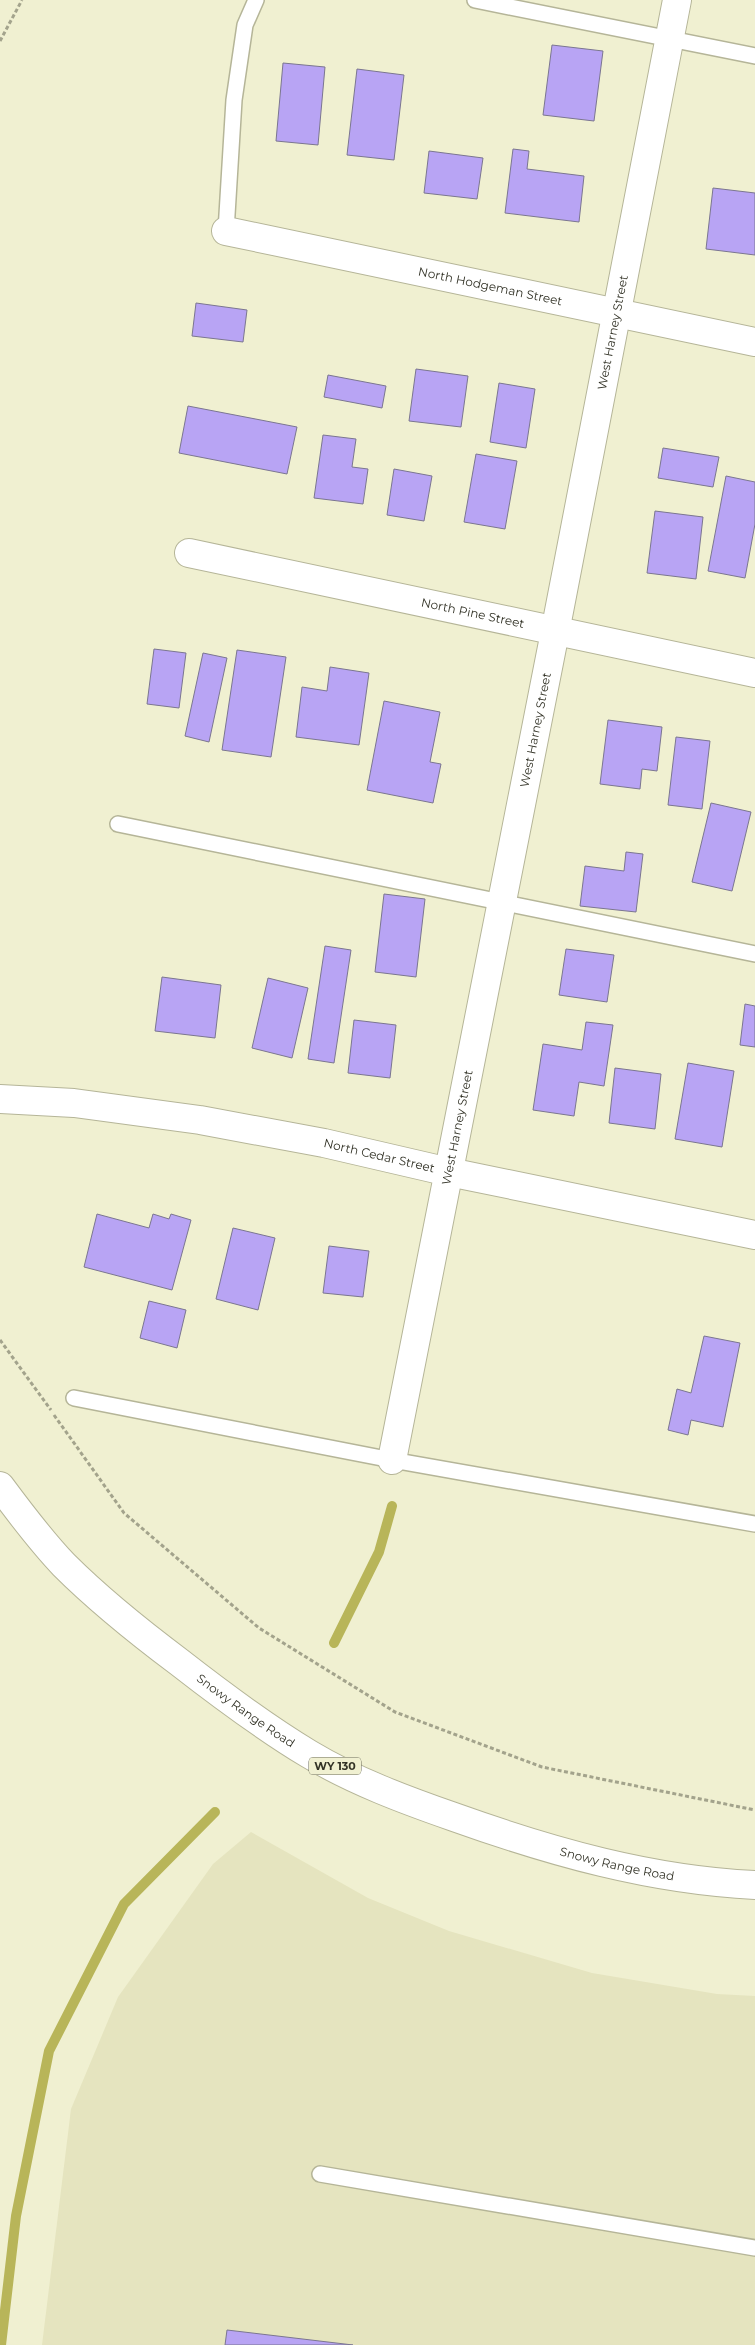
<svg xmlns="http://www.w3.org/2000/svg" width="755" height="2345" font-family="Montserrat,sans-serif">
  <rect width="100%" height="100%" fill="#f0f0d1"/>
  <polygon fill="#e5e4bf" points="251,1832 368,1898 449,1931 592,1973 717,1994 755,1996 755,2345 42,2345 71,2109 118,1997 213,1864"/>
  <g fill="none" stroke-linecap="round" stroke-linejoin="round">
    <g stroke="#b8b559" stroke-width="10">
      <polyline points="334,1643 379,1552 392,1506"/>
      <polyline points="1,2345 16,2216 49,2051 124,1904 215,1812"/>
    </g>
  </g>
  <g fill="#b8a4f4" stroke="#7b7690">
    <polygon points="552,45 603,51 594,121 543,115"/>
    <polygon points="283,63 325,67 318,145 276,141"/>
    <polygon points="357,69 404,75 394,160 347,155"/>
    <polygon points="513,149 529,151 527,169 584,176 579,222 505,213"/>
    <polygon points="429,151 483,158 477,199 424,193"/>
    <polygon points="713,188 755,193 755,255 706,249"/>
    <polygon points="196,303 247,310 243,342 192,336"/>
    <polygon points="416,369 468,376 461,427 409,421"/>
    <polygon points="328,375 386,386 382,408 324,397"/>
    <polygon points="499,383 535,389 526,448 490,442"/>
    <polygon points="188,406 297,427 287,474 179,453"/>
    <polygon points="323,435 356,439 352,467 368,469 363,504 314,498"/>
    <polygon points="663,448 719,457 713,487 658,478"/>
    <polygon points="476,454 517,461 505,529 464,522"/>
    <polygon points="394,469 432,476 424,521 387,515"/>
    <polygon points="726,476 755,482 755,524 745,578 708,571"/>
    <polygon points="655,511 703,517 696,579 647,573"/>
    <polygon points="154,649 186,653 179,708 147,704"/>
    <polygon points="237,650 286,657 271,757 222,750"/>
    <polygon points="203,653 227,658 209,742 185,736"/>
    <polygon points="330,667 369,673 359,745 296,737 302,687 327,691"/>
    <polygon points="384,701 440,712 430,762 441,764 433,803 367,790"/>
    <polygon points="608,720 662,727 657,771 642,769 640,789 600,784"/>
    <polygon points="676,737 710,741 702,809 668,805"/>
    <polygon points="711,803 751,812 732,891 692,882"/>
    <polygon points="626,852 643,854 636,912 580,906 585,866 624,871"/>
    <polygon points="384,894 425,899 416,977 375,972"/>
    <polygon points="325,946 351,950 334,1063 308,1059"/>
    <polygon points="566,949 614,955 607,1002 559,995"/>
    <polygon points="162,977 221,985 215,1038 155,1031"/>
    <polygon points="268,978 308,988 292,1058 252,1048"/>
    <polygon points="745,1004 755,1006 755,1047 740,1045"/>
    <polygon points="354,1020 396,1025 390,1078 348,1073"/>
    <polygon points="586,1022 613,1025 604,1086 579,1082 574,1116 533,1110 543,1044 582,1050"/>
    <polygon points="688,1063 734,1071 722,1147 675,1139"/>
    <polygon points="615,1068 661,1074 655,1129 609,1123"/>
    <polygon points="97,1214 149,1228 153,1214 169,1219 171,1214 191,1220 172,1290 84,1267"/>
    <polygon points="233,1228 275,1238 258,1310 216,1299"/>
    <polygon points="329,1246 369,1251 363,1297 323,1293"/>
    <polygon points="149,1301 186,1310 177,1348 140,1338"/>
    <polygon points="704,1336 740,1343 723,1427 691,1420 688,1435 668,1430 677,1389 691,1393"/>
    <polygon points="227,2330 353,2345 225,2345"/>
  </g>
  <g fill="none" stroke-linecap="round" stroke-linejoin="round">
    <g stroke="#b5b598" stroke-width="18">
      <g id="lane">
        <polyline points="475,0 755,56"/>
        <polyline points="226,231 234,100 245,25 256,0"/>
        <polyline points="118,824 755,954"/>
        <polyline points="74,1398 392,1460 755,1524"/>
        <polyline points="320,2174 755,2248"/>
      </g>
    </g>
    <g stroke="#b5b598" stroke-width="30">
      <g id="street">
        <path id="s1" d="M226,231L755,342"/>
        <path id="s2" d="M189,553L755,673"/>
        <path id="s3" d="M392,1460L555,632L677,0"/>
      </g>
    </g>
    <g stroke="#b5b598" stroke-width="30">
      <g id="secondary">
        <path id="s4" d="M0,1099L74,1103L200,1120L324,1143L449,1172L755,1235"/>
      </g>
    </g>
    <g stroke="#b5b598" stroke-width="30">
      <g id="primary">
        <path id="s5" d="M0,1486C20,1513 41,1541 64,1565C99,1600 139,1632 179,1662C220,1694 264,1727 309,1754C354,1781 405,1800 454,1817C552,1852 651,1880 755,1885"/>
      </g>
    </g>
    <g stroke="#a3a38c" stroke-width="3" stroke-dasharray="4 2.5" stroke-linecap="butt">
      <polyline points="0,41 22,0"/>
      <polyline points="0,1340 51,1410"/>
      <polyline points="54,1415 124,1513 259,1628 395,1712 542,1767 755,1810"/>
    </g>
    <use href="#lane" stroke="#fff" stroke-width="15"/>
    <use href="#street" stroke="#fff" stroke-width="28"/>
    <use href="#secondary" stroke="#fff" stroke-width="28"/>
    <use href="#primary" stroke="#fff" stroke-width="28"/>
  </g>
  <g text-anchor="middle" stroke-width="4" stroke-linejoin="round" paint-order="stroke">
    <rect fill="#f0f0d1" stroke="#6b6b59" stroke-width="1" x="309" y="1757.5" width="52" height="17" rx="4"/>
    <g font-size="11" font-weight="bold" fill="#323226">
      <text x="335" y="1770">WY 130</text>
    </g>
    <g font-size="12" fill="#323226" stroke="#f0f0d1">
      <text dy="4" stroke="none"><textPath href="#s1" startOffset="270">North Hodgeman Street</textPath></text>
      <text dy="4" stroke="none"><textPath href="#s3" startOffset="1149">West Harney Street</textPath></text>
      <text dy="4" stroke="none"><textPath href="#s2" startOffset="290">North Pine Street</textPath></text>
      <text dy="4" stroke="none"><textPath href="#s3" startOffset="744">West Harney Street</textPath></text>
      <text dy="4" stroke="none"><textPath href="#s3" startOffset="339">West Harney Street</textPath></text>
      <text dy="4" stroke="none"><textPath href="#s4" startOffset="384">North Cedar Street</textPath></text>
      <text dy="4" stroke="none"><textPath href="#s5" startOffset="335">Snowy Range Road</textPath></text>
      <text dy="4" stroke="none"><textPath href="#s5" startOffset="740">Snowy Range Road</textPath></text>
    </g>
  </g>
</svg>
